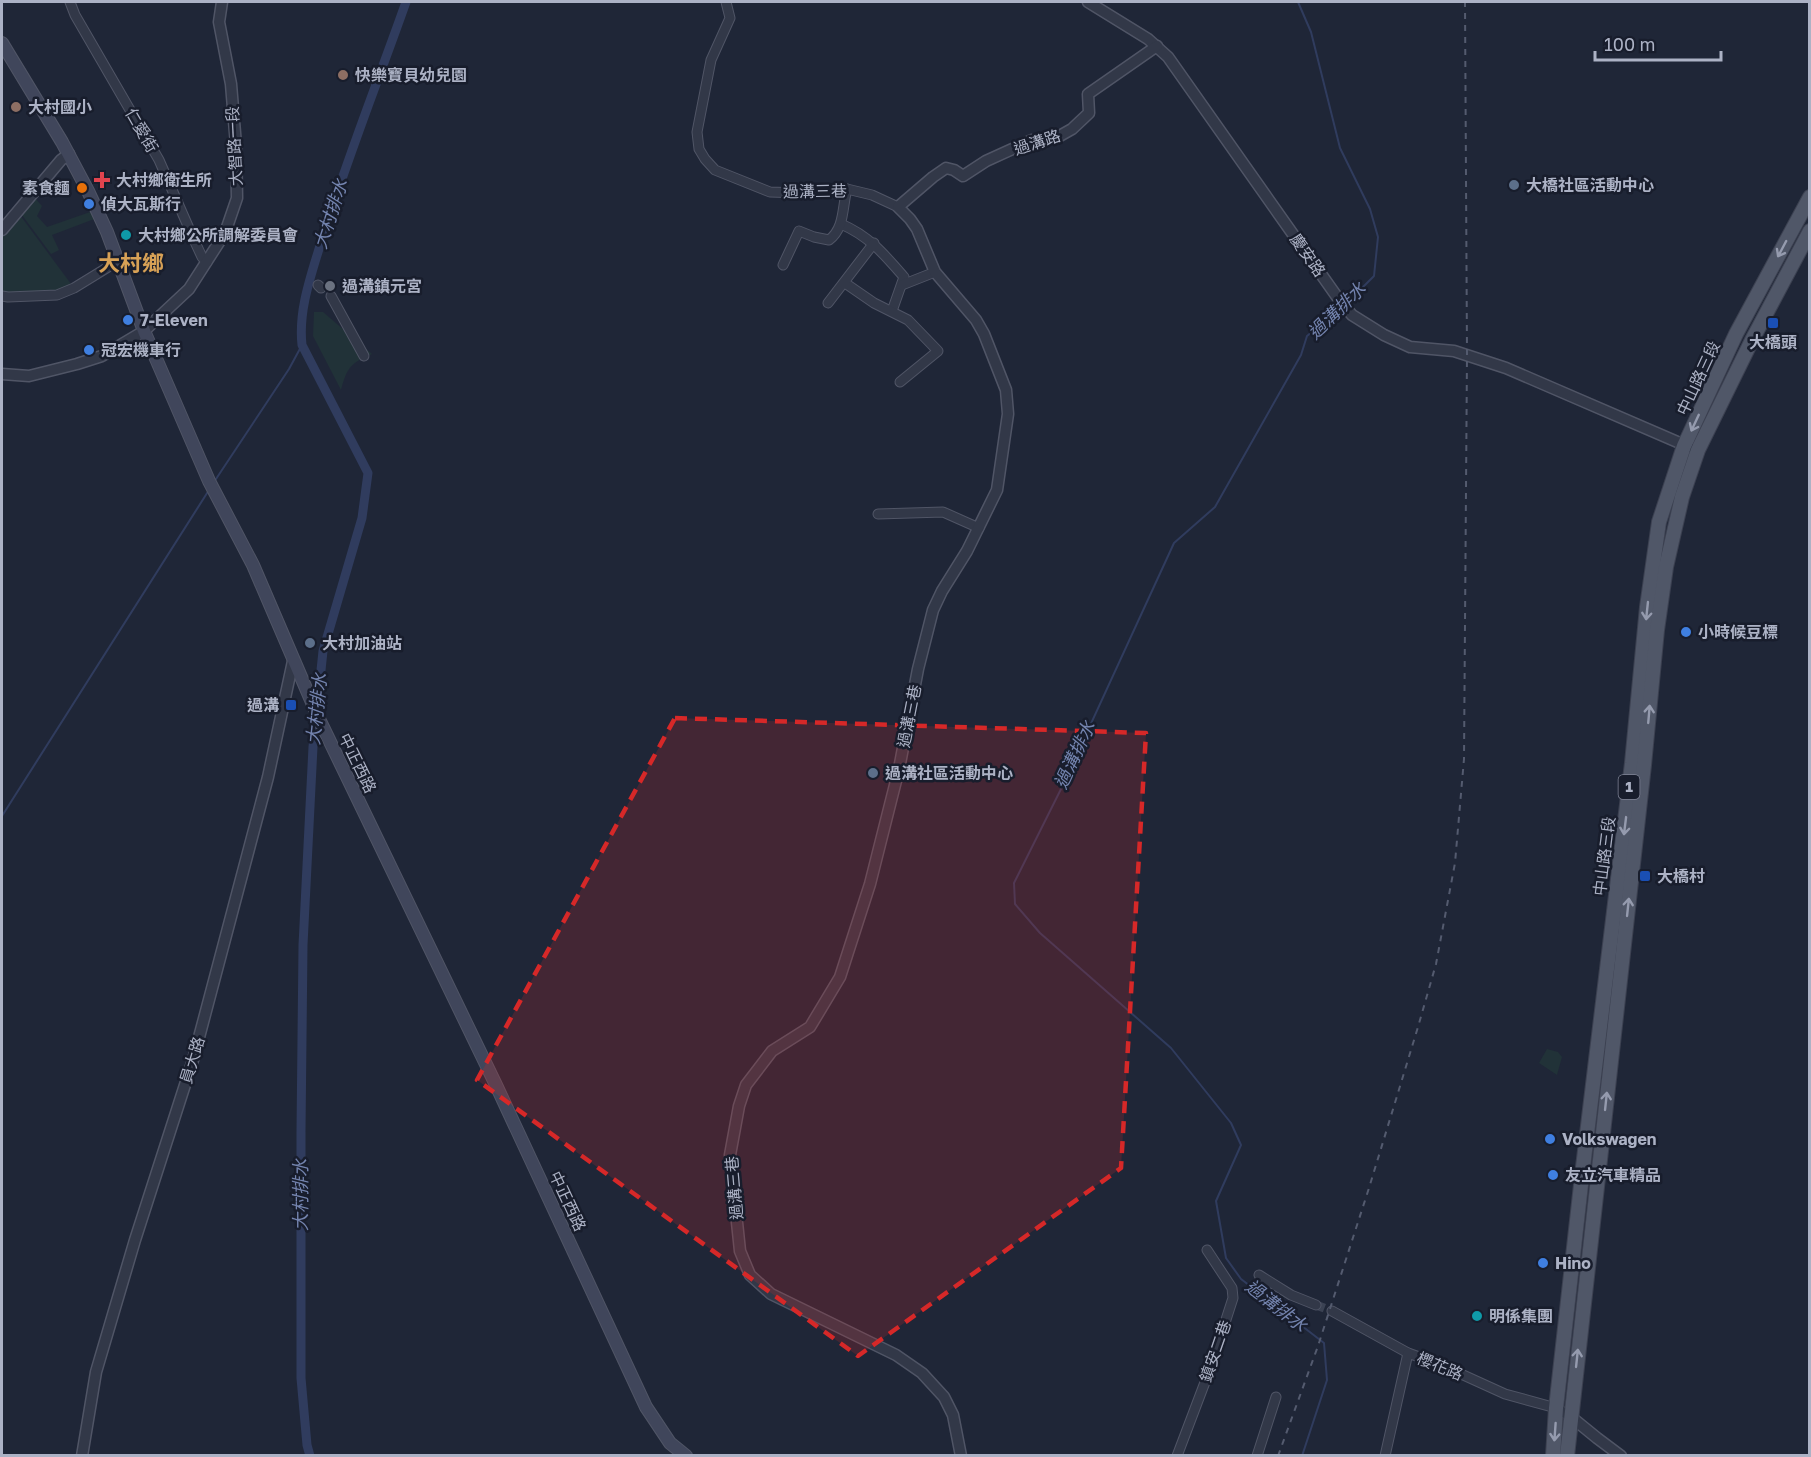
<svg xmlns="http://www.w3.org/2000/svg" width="1811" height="1457" font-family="'Golos Text','Noto Sans TC',sans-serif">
  <rect width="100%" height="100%" fill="#1f2637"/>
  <g fill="#213238">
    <polygon points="33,196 42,206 37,216 47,227 93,211 97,218 52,235 59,250 51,254 19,211"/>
    <polygon points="17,211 74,288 57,295 2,296 2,230"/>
    <path d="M314,312H323L372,354C351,363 347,367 341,390L313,336Z"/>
    <polygon points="1547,1049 1558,1052 1562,1057 1557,1075 1539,1063"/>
  </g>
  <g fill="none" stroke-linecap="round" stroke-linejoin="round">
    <g stroke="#303c5e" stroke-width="2">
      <polyline points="1298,2 1311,32 1340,148 1370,209 1378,237 1374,276 1348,302"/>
      <polyline points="214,482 289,369 302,345"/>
      <polyline points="2,816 209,490"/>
      <polyline points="1302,1456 1327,1380 1324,1343 1241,1279 1226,1258 1216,1201 1241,1145 1231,1123 1171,1048 1040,933 1015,904 1014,883 1060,791 1174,543 1215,507 1301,355 1307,336 1341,308"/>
    </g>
    <path stroke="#303c5e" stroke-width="9" d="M310,1456L307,1445L301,1378V1132L303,945L313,747L323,651L362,518L368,473L302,345C298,309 312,273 322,239C347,159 378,81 406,2"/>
    <polyline stroke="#3b4253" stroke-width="9" stroke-dasharray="9 4.5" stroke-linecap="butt" points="1316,1305 1332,1311"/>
    <g stroke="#505566" stroke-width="11">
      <g id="minor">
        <polyline points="70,2 75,15 159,160 195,242 202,257 207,262"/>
        <polyline points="726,2 730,18 711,60 697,132 699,149 705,159 715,170 770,192 800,193 847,189 872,195 898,207"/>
        <path d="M841,224C869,236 884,254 904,277L892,311"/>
        <path d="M783,265L799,231L814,237L829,240C845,228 842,207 847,189"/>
        <polyline points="845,283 874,303 908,320 938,351 900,382"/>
        <polyline points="318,285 321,288"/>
        <polyline points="902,285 935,272"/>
        <polyline points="2,296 8,297 57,295 74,288 118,261"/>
        <polyline points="331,296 364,356"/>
        <polyline points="828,303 874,243"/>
        <polyline points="878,514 943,512 979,528"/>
        <polyline points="1259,1275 1291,1295 1316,1305"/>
        <polyline points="1332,1311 1408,1353 1439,1364 1505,1394 1556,1408 1570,1416"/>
        <polyline points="1177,1456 1210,1369 1233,1298 1232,1288 1207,1250"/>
        <polyline points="1257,1456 1276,1397"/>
        <polyline points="1385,1456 1408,1353"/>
      </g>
    </g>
    <g stroke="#505566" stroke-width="13">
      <g id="tertiary">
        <polyline points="1088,2 1148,39 1168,57 1340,301 1352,315 1384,335 1410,347 1454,351 1506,368 1689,447"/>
        <polyline points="2,230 61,160 69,154"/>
        <polyline points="2,374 29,376 77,364 102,356 144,331 189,289 225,233 237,198 236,145 231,84 219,22 222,2"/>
        <polyline points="1570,1416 1597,1438 1621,1456"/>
        <polyline points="82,1456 96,1372 135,1240 193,1060 268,777 293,661"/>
        <polyline points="961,1456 953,1415 944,1397 922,1373 896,1355 771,1294 750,1275 740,1251 730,1155 739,1106 746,1085 772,1051 810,1027 840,977 870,884 899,769 918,669 933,610 942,591 967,551 997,490 1008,414 1006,390 984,334 976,320 935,272 917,229 910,219 898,207 933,177 946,168 954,170 963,176 986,161 1032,140 1056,138 1072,129 1089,113 1088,94 1157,46"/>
      </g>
    </g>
    <g stroke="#505566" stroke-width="14">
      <polyline id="secondary" points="2,43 62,142 88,191 107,232 144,331 209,481 253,565 320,721 496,1085 646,1407 670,1443 686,1456"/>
    </g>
    <g stroke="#3c4151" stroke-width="16">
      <g id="primary">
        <polyline points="1553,1456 1556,1408 1583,1167 1632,763 1647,607 1659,522 1684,446 1736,334 1810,197"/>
        <polyline points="1567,1456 1644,765 1657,630 1666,567 1682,497 1698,450 1752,340 1810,231"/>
      </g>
    </g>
    <use href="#minor" stroke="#323848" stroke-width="9"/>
    <use href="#tertiary" stroke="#323848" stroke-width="10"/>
    <use href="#secondary" stroke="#40465b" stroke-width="12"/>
    <use href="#primary" stroke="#505768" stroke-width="14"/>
    <polyline stroke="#545b6f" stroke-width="2" stroke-dasharray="6 6" stroke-linecap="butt" points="1278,1456 1318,1346 1369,1188 1418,1027 1436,964 1455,863 1464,759 1467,354 1465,2"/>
  </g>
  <defs><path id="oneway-shaft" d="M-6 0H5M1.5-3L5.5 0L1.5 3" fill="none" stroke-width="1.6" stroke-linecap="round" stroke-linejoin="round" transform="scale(1.5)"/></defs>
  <g stroke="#959bae">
    <use href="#oneway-shaft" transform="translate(1782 249) rotate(118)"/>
    <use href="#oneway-shaft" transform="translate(1695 423) rotate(115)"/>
    <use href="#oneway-shaft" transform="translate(1647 611) rotate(96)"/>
    <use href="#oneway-shaft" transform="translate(1649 714) rotate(-85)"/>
    <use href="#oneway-shaft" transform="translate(1625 826) rotate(97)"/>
    <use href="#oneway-shaft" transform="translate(1628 907) rotate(-84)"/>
    <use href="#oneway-shaft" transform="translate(1606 1101) rotate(-84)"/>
    <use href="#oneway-shaft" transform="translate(1577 1358) rotate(-84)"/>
    <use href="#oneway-shaft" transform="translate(1555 1432) rotate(94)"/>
  </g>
  <path fill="#d62828" fill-opacity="0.2" stroke="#d62828" stroke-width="4.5" stroke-dasharray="12 8" stroke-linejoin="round" d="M675,718L1146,733L1121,1168L858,1356L477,1080Z"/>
  <g fill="#8d6e63" stroke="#181d2c" stroke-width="2">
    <circle cx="343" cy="75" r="6"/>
    <circle cx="16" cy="107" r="6"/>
  </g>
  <path fill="#e0444e" stroke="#181d2c" stroke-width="2" d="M99 171h6v6h6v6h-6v6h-6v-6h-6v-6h6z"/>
  <g fill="#5c6f8a" stroke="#181d2c" stroke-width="2">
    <circle cx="1514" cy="185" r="6"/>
    <circle cx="310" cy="643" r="6"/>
    <circle cx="873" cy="773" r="6"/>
  </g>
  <circle fill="#e8710a" stroke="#181d2c" stroke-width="2" cx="82" cy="188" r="6"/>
  <g fill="#3f7fe0" stroke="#181d2c" stroke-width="2">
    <circle cx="89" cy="204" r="6"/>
    <circle cx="128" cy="320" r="6"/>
    <circle cx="89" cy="350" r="6"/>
    <circle cx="1686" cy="632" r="6"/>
    <circle cx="1550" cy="1139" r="6"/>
    <circle cx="1553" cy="1175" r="6"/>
    <circle cx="1543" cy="1263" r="6"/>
  </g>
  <g fill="#0f9aa8" stroke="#181d2c" stroke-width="2">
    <circle cx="126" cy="235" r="6"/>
    <circle cx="1477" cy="1316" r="6"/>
  </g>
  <circle fill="#6b7280" stroke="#181d2c" stroke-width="2" cx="330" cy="286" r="6"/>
  <g fill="#1a4fb4" stroke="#181d2c" stroke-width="2">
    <rect x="1767" y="317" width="12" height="12" rx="3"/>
    <rect x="285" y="699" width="12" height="12" rx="3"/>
    <rect x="1639" y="870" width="12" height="12" rx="3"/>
  </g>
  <g text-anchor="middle" stroke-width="5" stroke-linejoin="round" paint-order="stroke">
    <rect fill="#181d2c" stroke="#808597" stroke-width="1.5" x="1618.5" y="775" width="21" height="24" rx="4.5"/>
    <g font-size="15" font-weight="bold" fill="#acb2c5">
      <text x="1629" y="792">1</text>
    </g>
    <g font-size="16" font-weight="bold" fill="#acb2c5" stroke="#181d2c" text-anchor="start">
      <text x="355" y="81">快樂寶貝幼兒園</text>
      <text x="28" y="113">大村國小</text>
      <text x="116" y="186">大村鄉衛生所</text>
      <text x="1526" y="191">大橋社區活動中心</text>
      <text x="70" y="194" text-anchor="end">素食麵</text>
      <text x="101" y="210">偵大瓦斯行</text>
      <text x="138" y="241">大村鄉公所調解委員會</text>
      <text x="342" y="292">過溝鎮元宮</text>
      <text x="140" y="326">7-Eleven</text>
      <text x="1773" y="348" text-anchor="middle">大橋頭</text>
      <text x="101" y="356">冠宏機車行</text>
      <text x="1698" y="638">小時候豆標</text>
      <text x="322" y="649">大村加油站</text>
      <text x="279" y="711" text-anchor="end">過溝</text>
      <text x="885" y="779">過溝社區活動中心</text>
      <text x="1657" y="882">大橋村</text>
      <text x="1562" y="1145">Volkswagen</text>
      <text x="1565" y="1181">友立汽車精品</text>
      <text x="1555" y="1269">Hino</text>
      <text x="1489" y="1322">明係集團</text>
    </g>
    <g font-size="16" fill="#acb2c5" stroke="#181d2c">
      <text transform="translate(142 130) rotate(60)" y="6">仁愛街</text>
      <text transform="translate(1037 142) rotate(-18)" y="6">過溝路</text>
      <text transform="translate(234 146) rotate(-93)" y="6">大智路一段</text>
      <text transform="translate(815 191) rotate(-1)" y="6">過溝三巷</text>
      <text transform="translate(1308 255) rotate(55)" y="6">慶安路</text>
      <text transform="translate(1698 378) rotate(-65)" y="6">中山路三段</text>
      <text transform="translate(909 716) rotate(-79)" y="6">過溝三巷</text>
      <text transform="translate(358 763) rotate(64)" y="6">中正西路</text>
      <text transform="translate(1604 856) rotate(-83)" y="6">中山路三段</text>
      <text transform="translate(192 1060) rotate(-73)" y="6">員大路</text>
      <text transform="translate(734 1188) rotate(-95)" y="6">過溝三巷</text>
      <text transform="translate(568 1201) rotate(65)" y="6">中正西路</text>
      <text transform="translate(1215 1351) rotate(-71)" y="6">鎮安二巷</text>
      <text transform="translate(1440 1366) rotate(22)" y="6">櫻花路</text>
    </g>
    <g font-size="18" font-style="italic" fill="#7484af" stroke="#181d2c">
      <text transform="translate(331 214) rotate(-72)" y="6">大村排水</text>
      <text transform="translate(1337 311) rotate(-44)" y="6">過溝排水</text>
      <text transform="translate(317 709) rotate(-84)" y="6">大村排水</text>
      <text transform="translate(1075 755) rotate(-65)" y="6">過溝排水</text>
      <text transform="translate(301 1195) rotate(-90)" y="6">大村排水</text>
      <text transform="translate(1276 1306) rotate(38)" y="6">過溝排水</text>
    </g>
    <g font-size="22" font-weight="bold" fill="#d7a156" stroke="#181d2c">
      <text x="131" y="271">大村鄉</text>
    </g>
  </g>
  <rect width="1811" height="1457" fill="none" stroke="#acb2c5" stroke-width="6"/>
  <path d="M1595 51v9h126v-9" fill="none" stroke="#acb2c5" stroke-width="3"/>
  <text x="1604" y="51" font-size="18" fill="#acb2c5" stroke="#181d2c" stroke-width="4.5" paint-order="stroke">100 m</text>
</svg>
